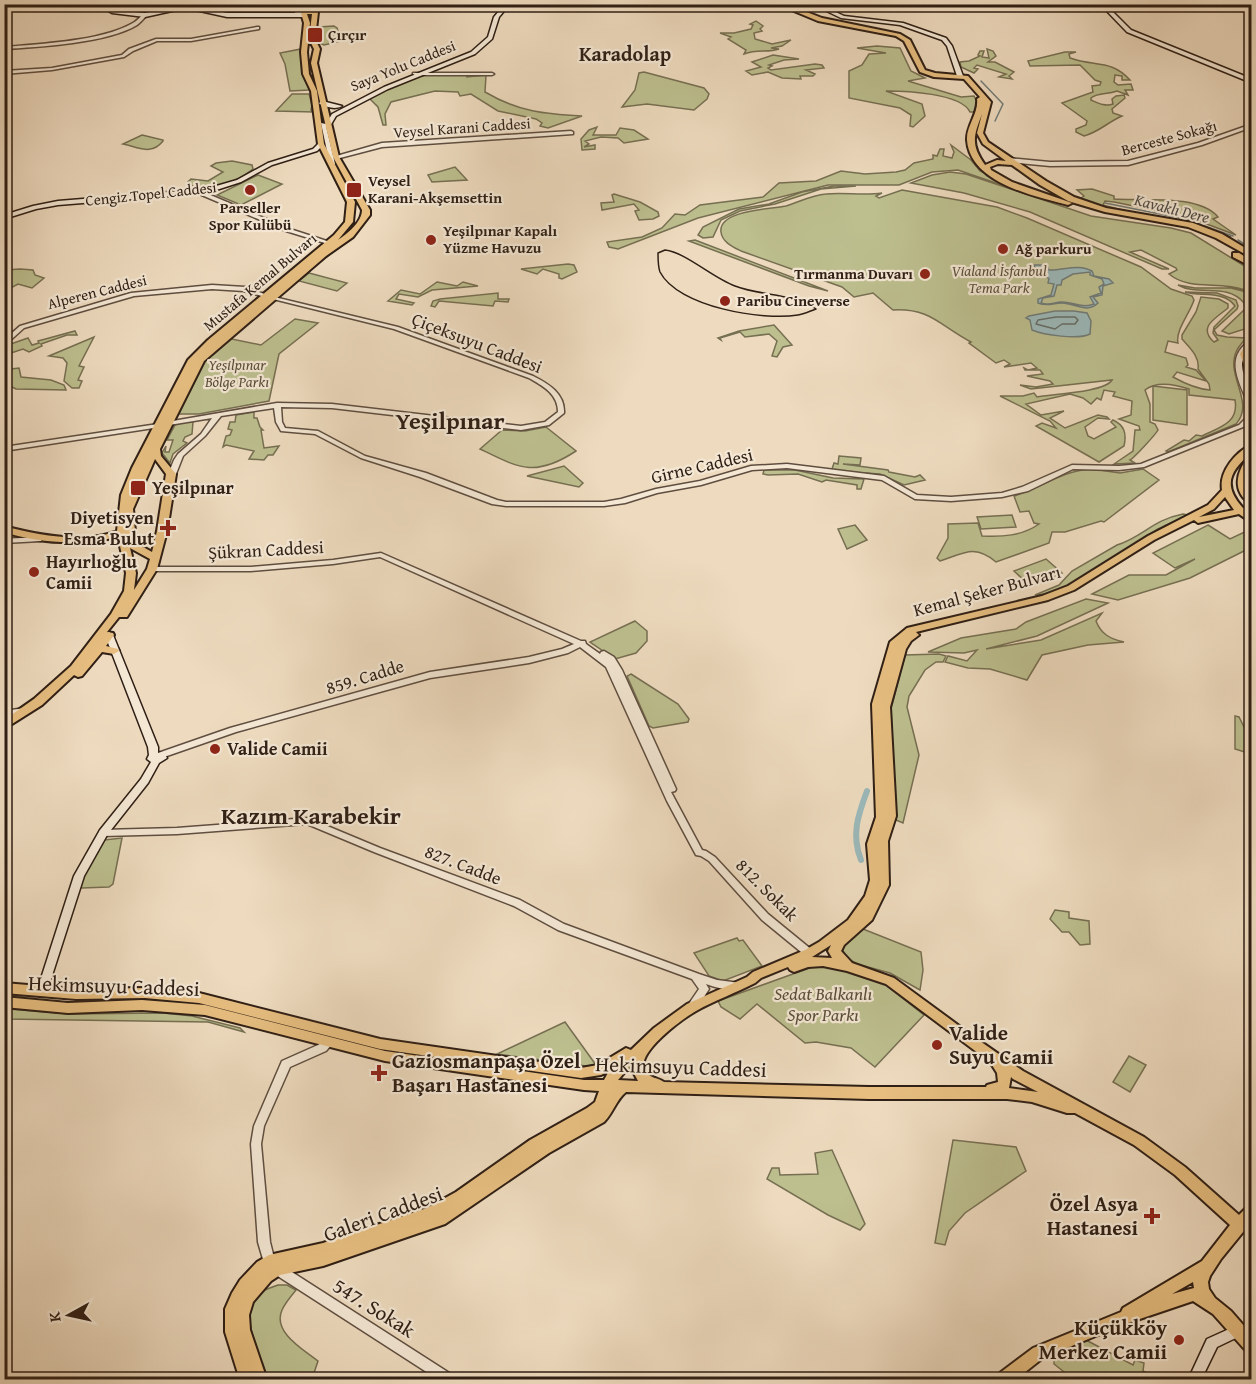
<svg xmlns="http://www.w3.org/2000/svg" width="1256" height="1384" font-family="'Gentium Book Plus',serif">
  <rect width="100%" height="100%" fill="#eedbbf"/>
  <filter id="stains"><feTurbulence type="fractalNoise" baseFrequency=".00333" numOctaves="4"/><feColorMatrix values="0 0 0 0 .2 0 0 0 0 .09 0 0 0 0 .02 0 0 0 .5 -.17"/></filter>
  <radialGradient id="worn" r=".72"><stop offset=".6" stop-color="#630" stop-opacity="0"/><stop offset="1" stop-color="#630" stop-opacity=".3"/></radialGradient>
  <g fill="#bdbf8f" stroke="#766f52" stroke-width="1.5">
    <polygon points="214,5 258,5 262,13 227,13 209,9"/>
    <path d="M756,21L763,26L760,29L762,31L754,33L755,39L772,44L791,40L782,46L771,48L779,49C768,53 758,49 744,54L746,50L728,39L731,37L720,33H734L751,29L753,25L750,24Z"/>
    <polygon points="334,26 337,28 341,41 324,45 317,42 319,27"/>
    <path d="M877,46L900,48L911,71L925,78L908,81L961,97L974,96L977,102L976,112H970C961,93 905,91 886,91L922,104L925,116L913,127L910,126L911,115L900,108L849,98V71L862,65L869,54L886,53L857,48Z"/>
    <polygon points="301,49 309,90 290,91 285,64 280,53"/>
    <polygon points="987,49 993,51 996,56 988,62 995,62 1014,72 1009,76 1012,79 999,77 1006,74 977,65 974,68 978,69 974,73 961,67 960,62 969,61 980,56 978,55 980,51 984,51 982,57 989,58"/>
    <path d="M1065,52H1076L1069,54L1070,58C1095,67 1111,59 1130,80H1122V76L1115,75L1114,82L1118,85L1131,84L1133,90H1125L1128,95L1117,91C1107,95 1099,92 1091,98V100C1098,103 1105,107 1113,104L1112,99L1116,96L1124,95L1125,98L1112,109L1113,113L1122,116C1108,122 1099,132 1084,136L1076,132V129L1086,125L1087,121L1062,103L1093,92L1092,86L1100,85L1101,82L1095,80L1080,65L1030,66L1028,61Z"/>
    <polygon points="773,55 799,59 784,60 769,65 772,66 768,68 771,70 815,64 822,65 824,68 806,70 815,74 813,76 800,76 801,79 782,78 768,72 752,75 746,71 761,67 752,62"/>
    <polygon points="644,72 704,88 709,94 707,99 694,110 647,104 622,107 635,90 639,73"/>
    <path d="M419,74H467V77L486,75L485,92C519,112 545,114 582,116L548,128L540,126L542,123L536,119L498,111L471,94L460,96L458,92L435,91L391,102L385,114L386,125H383L378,107L369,98Z"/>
    <polygon points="292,94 309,94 312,105 311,110 313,112 276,111"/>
    <polygon points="597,127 593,135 616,135 620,128 634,130 648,139 624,143 618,138 601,137 585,141 589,144 584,147 595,145 595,149 582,150 581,139 589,130"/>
    <path d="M142,135L163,140V141C151,156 139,147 123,144Z"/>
    <polygon points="951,145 971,160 980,171 1025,193 958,170 932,172 899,185 828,185 698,218 618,249 609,247 607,242 642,237 662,228 675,214 685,215 700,205 763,197 779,183 816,181 841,171 865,174 896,172 905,170 914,163 933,159 933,155 937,156 940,149 944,149 943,156 952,158 954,152"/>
    <path d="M232,161L252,165L253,169C238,181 205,195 187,183L191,179L208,181L223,172L211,166L216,163Z"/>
    <polygon points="455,167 467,180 432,182 428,175"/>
    <path d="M950,172L966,174L1091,216L1171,228L1191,233L1251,270V327L1229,334L1222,331L1245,309L1244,303C1226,282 1199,297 1178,285L1195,288H1231L1247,292L1245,290C1219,280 1191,292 1169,274L1177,270L1176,268L1141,250L1130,252L1169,269H1162L1030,212L964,193L911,183L932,175Z"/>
    <polygon points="258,175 282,184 241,205 217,195"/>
    <polygon points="834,186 856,186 821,189 775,204 740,211 721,220 713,237 703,238 698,235 703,227 739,209 769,204 802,192"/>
    <path d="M1092,189L1114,196V199C1142,201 1199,194 1218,217L1213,219L1236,235L1188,217L1114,202L1105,201L1103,205C1146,218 1190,217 1231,237L1193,223L1102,207L1072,196L1081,198L1084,196L1077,190Z"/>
    <path d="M902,190L997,207L1027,218L1141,267L1171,289L1192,296L1194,300C1190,313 1175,331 1178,343L1168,341L1165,352L1186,358L1188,365L1186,367L1196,370L1206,381L1177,372L1173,377C1182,382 1195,389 1210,390L1209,384L1198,369C1200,357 1190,348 1182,339V335L1196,312L1201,297L1219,299L1228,304V308C1216,318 1197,327 1214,342L1218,340L1213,333L1214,327L1235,306C1224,290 1201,297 1185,292L1217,293L1236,300L1238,306L1237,309L1214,330L1217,335L1227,337L1246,338C1243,342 1239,346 1237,350C1224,375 1256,402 1236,424L1168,452L1166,451L1184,440L1189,441L1196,435L1202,436C1220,427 1239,423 1235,400L1189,395V389C1174,384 1156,381 1145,390L1150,404V422L1155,424L1158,430C1156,434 1134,458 1130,460L1135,463L1114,464L1133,451L1135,430H1140L1139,426L1119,419L1131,415L1132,401L1113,396L1115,392L1104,390L1101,400L1097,398L1091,404L1083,398L1070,394L1026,404L1041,415L1064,411L1050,418L1065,428L1098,415L1107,417L1109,419L1098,418L1085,427L1088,436L1094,439L1116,427L1111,422L1113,420C1124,425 1127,433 1124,446L1099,462L1036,426L1042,423L1056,428L1050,421L1000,396H1023L1034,393L1037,397C1054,394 1105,392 1112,380L1031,389L1020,385L1036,387L1053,384L1050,381L1027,376L1043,374L1040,370H1025L1024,368L1028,370L1037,368L1031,363L1004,367L1010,364L1004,360L996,363L969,343L971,342C940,326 931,308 893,310L873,293L854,297L842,287L741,251C733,247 722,242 721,232C718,210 772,209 786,206C799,202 812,195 826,194C845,192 863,196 882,193L876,196L879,198Z"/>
    <polygon points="614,194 640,202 658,212 659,216 653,219 639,220 635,211 639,210 634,204 602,210 601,203 614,202 612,195"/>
    <polygon points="695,240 828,291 809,286 689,241"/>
    <polygon points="568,264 574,265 577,272 562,279 559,278 559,274 543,269 537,274 521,269"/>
    <polygon points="20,269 33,270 35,275 44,278 32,288 18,284 7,290 5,289 5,270"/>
    <polygon points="309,273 347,283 337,291 299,281"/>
    <polygon points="437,282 457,286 463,282 478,286 432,290 418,297 399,294 396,299 414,303 412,305 388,301 401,290 420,294"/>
    <polygon points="498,293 498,299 509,299 508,302 495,301 493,306 439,301 435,307 431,306 433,301 440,299"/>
    <polygon points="295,319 318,323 279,354 269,401 199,414 177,414 207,357 227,338 261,345"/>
    <polygon points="774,325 792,345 783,347 777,357 772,356 777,341 769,334 745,337 740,332 720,338 721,340 718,338 739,331"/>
    <polygon points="75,331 77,335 67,335 41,344 42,346 29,352 23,349 5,355 5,346 28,338 32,345 39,343 38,341"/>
    <polygon points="94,337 79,366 84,367 78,380 82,381 79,388 72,388 64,381 67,363 63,358 49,356"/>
    <polygon points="19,368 21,377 51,380 64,385 66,390 16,389 8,385 5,375 11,369"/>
    <polygon points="1153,386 1187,390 1187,425 1153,420"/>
    <polygon points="254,412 254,418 257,418 260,427 263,430 261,430 264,448 279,446 273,455 268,455 264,460 249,459 254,451 226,445 223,447 226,436 230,435 232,430 228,429 230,422 235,422 236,415"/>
    <polygon points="187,421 193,422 192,434 185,437 183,441 187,443 173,454 170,463 162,453 166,446 165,452 169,452 173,440 167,440 175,425"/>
    <path d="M546,427L576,451C535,478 519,468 480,449L502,430L525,431Z"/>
    <polygon points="839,456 861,458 860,465 843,464 888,470 889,472 915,477 920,475 925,480 904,485 880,474 834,471 832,469 834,463 838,464"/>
    <polygon points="564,466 583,483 579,487 527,476"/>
    <path d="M1092,469L1120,473L1143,469L1159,480L1104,522L1101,521L1065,532H1052L1049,543L996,562C975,544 964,553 940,561L937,558L948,538V524L978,523L982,536C1002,537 1022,536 1039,524L1034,523L1029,511L1020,512L1014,496C1041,488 1063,470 1092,469Z"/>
    <polygon points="764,470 795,470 833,478 864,479 861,489 857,489 857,485 826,480 822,482 798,474 768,475 763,474"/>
    <path d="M1183,514L1188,515C1178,520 1168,524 1158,529C1128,547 1069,595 1035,595L1059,585L1072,571L1117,545C1143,537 1152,520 1183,514Z"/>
    <polygon points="1012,515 1016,527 981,529 977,517"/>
    <polygon points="855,525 867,540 847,549 838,529"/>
    <polygon points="1208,525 1230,539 1251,529 1251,552 1248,549 1190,578 1118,600 1092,594 1129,575 1166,575 1195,559 1175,568 1153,553"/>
    <polygon points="1046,559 1062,573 1030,586 1014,571"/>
    <path d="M1086,599L1108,603L1037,636L986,649L1041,640L1102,613L1096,621C1101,634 1110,639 1124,642L1088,645L1042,655L1027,680L990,669L968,668L945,662L948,656L967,661L977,650L964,653L928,652L961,638L1016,629L1026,622Z"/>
    <polygon points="635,621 647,631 647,641 636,653 615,659 590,642"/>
    <polygon points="939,654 946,656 943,662 936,662 925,670 909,696 907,707 919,755 903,823 896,820 891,709 905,655"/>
    <polygon points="631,674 678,704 689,719 688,722 653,728 649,726 627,676"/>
    <polygon points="1235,716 1239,717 1245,729 1251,731 1251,754 1235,749"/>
    <polygon points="122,838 113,884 109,887 82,888 79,886 104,840"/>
    <polygon points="1055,910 1069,912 1069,918 1089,921 1090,944 1080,945 1069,932 1062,932 1050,919"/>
    <polygon points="863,929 921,952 923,970 920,990 890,973 857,964 845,957 842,946"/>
    <polygon points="737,938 739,941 743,940 762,966 723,981 709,976 694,953"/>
    <polygon points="815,966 827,966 878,979 924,1015 875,1067 851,1048 816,1042 805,1043 757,1004 740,1019 721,1007 718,1001"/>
    <polygon points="9,1009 70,1014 163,1013 192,1016 240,1028 244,1032 208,1022 5,1019 5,1010"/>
    <polygon points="565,1022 596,1065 586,1066 497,1054"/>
    <polygon points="1129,1056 1146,1065 1130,1092 1113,1082"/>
    <polygon points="953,1140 1016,1147 1026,1171 965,1213 949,1231 945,1245 935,1243"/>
    <polygon points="832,1150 865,1224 860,1230 828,1215 767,1179 772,1168 779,1168 780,1175 818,1174 815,1153"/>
    <path d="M278,1285H287L296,1290C291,1296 285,1303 282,1310C272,1332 304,1350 318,1361L312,1379H268C261,1358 235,1309 261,1292C266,1289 272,1287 278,1285Z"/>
    <polygon points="1086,1340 1133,1365 1135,1360 1144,1363 1143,1371 1153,1376 1155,1374 1163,1379 1073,1379 1054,1364 1054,1355"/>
  </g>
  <g fill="#9bb9ba" stroke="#707b78" stroke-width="1.5" fill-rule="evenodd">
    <path d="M1034,265H1047L1049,270C1062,271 1078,263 1092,271L1094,276L1109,279L1113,283L1103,286L1102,295L1093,297L1098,303C1087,314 1075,303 1062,303C1052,303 1048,307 1038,303V299L1051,295L1054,284L1048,283L1049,279L1040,271L1029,269L1035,268ZM1090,272V275L1102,279L1104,284L1099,287L1101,293L1090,297L1094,304C1081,309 1072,301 1060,302C1052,303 1049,306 1041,303L1043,298L1054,296L1057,285H1061L1062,280L1073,274Z"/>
    <path d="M1055,311H1074L1087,313L1091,321L1090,334C1078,340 1044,335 1032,330L1030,320L1026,318L1029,316Z"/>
  </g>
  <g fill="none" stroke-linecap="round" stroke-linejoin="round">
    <polygon stroke="#656c68" stroke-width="1.5" points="1056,317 1075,317 1078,320 1075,324 1062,324 1055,329 1036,324 1038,320"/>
    <g stroke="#707b78" stroke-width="1.5">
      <polyline points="981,81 1003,104 995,121"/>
      <polyline points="1105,203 1185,219 1233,236"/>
      <polyline points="1238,240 1252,249"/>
    </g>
    <path stroke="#9bb9ba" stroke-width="6" d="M861,860C851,835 858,815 867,791"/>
    <polyline stroke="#c8b59d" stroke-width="6" stroke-dasharray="6 3" stroke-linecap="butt" points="323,124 325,117 334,112"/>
    <g stroke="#5f4e40" stroke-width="3">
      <g id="tertiary">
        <path d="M143,14L147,15C144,18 141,22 137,25C108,43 39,47 4,49V47C41,44 102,41 133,23C137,21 140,17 143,14Z"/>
        <polygon points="257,27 259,27 259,29 191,41 157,41 133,51 124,57 52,70 4,74 4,71 52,68 122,55 129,49 156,39 191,39"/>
        <polygon points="413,73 492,73 494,74 492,75 415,75 413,74"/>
        <polygon points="1252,124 1252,127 1202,145 1128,165 1050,166 1008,162 1005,160 1008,158 1050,162 1128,161 1198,143"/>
        <polygon points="571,131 573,132 573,134 382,147 336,159 333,157 382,143"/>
        <polygon points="197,191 201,191 290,229 333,243 328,244 286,231 197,193"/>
        <path d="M212,285L245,287L270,296L398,327L533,376C549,384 565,394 564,413L549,425L521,430L332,408L281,407L282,422L285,428L318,431L365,456L426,473L497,500L506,502H604L621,499L656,489L700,481L751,466L787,464L884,476L917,495L951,497L1002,493L1022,487L1072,465L1119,466L1141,464L1239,425L1252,412V419L1243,427L1144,467L1119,470L1073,469L1028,491L1002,497L951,501L915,499L882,480L787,468L752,470L701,485L657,493L625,503L604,506H506L492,504L420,477L361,458L315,434L281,431L276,422L274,408L221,416L205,436L183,456L174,479H168L167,477L174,460L178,454L201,434L212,418L169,425L167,424V422L277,403L332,404L521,426L545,422L558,412C558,394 543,386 529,378L394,329L265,297L244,291L212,289L134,296L24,328L4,346V340L20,326L131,293Z"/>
        <path d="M1251,340L1252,345C1231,368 1249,376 1252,398C1252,401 1252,404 1252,408L1249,406C1240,383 1223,357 1251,340Z"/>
        <polygon points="158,424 160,425 160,427 4,451 4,447"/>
        <polygon points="38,537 42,539 41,541 4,543 4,539"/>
        <polygon points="381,553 581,641 585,641 586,644 600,654 601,652 604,651 614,657 622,670 676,789 675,791 671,792 702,850 706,851 715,857 768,914 812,950 814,953 812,956 809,957 806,956 762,920 709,861 701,856 696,855 667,801 606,667 580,647 568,653 529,663 430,678 236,732 164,757 158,757 157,755 158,753 230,728 430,672 529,657 562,649 574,644 380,557 333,564 251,571 152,571 148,569 152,567 251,567 333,560"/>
        <polygon points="25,708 28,709 29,711 28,713 4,717 4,711"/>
        <path d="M308,818L380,848L520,900L564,924L699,974L717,980L740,983L742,986L740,989C729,991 717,988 706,984L709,989L695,1011L691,1012L687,1011L686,1008L699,989L692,979L558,930L514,906L374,852L307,824L177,834L103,836L100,835L99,833L100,831L103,830L177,828Z"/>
        <polygon points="328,1039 332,1040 333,1043 326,1051 290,1067 264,1126 261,1144 270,1242 275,1262 273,1265 277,1264 281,1265 454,1376 456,1380 439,1380 273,1273 271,1269 273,1266 269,1267 265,1266 258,1242 251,1144 254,1126 282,1061 318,1045"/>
      </g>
    </g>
    <g stroke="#2f1f15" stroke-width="3">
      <g id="secondary">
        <polygon points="105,4 110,4 108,7 113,10 145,13 186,4 227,13 295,13 295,12 303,11 304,4 309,4 308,12 305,14 307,15 304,17 227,17 186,8 145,17 112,13 103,8"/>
        <polygon points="505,4 510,4 499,17 492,39 475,54 388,89 336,116 330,126 326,126 335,164 330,165 321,123 326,124 332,114 384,87 471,52 488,37 494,17"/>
        <polygon points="812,4 819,4 844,16 903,23 946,38 952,46 963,76 960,78 957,76 947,46 942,40 900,25 841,18"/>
        <polygon points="1100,4 1105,4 1131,30 1252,79 1252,83 1127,32"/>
        <path d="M322,101L342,106C335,110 327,107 320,104L319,103Z"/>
        <polygon points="319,143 324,144 317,151 272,165 241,182 207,193 58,205 36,209 4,219 4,215 33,206 58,201 206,189 237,180 268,163 313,149"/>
        <polygon points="109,632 113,635 158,747 158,753 164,753 167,758 159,763 148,783 107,835 84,876 47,991 46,994 42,995 38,994 37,991 74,876 100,830 141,779 151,762 147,759 149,755 148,747 105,635"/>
        <polygon points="1238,1325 1242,1327 1244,1331 1242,1335 1217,1347 1201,1380 1188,1380 1207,1339"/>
      </g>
    </g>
    <g stroke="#2f1f15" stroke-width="4">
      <g id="primary">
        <path d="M777,4H786L822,18L900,34L910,40L925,70L935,73L968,76L991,102L983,133L988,142L1046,181L1074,197L1106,208L1193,223L1222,234L1252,252V258L1216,238L1188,227L1105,212L1068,201L1040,185L1012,165L998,164L990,167L991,170L1012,182L1072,203L1068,205C1034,196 970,183 967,140C966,126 979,113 977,99L980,97L964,79L934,77L920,72L904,41L896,36L818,21ZM982,114L977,133L983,144L1006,161L997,160L985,165C970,144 974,135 982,114Z"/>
        <path d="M304,11L315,10L318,12L315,39L320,49L317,63L339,157L370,210V215L353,237L326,256L204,361L160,449L161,456L176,474L167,531L157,569L127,617H119L107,632L113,633L114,635L106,646L118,649L119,651L114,654L102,652L82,676L78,677L74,675L42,705L4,729V720L34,699L71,666L111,614L124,591L126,573L118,537C81,545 41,544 4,532V526C37,535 84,544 117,531L121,495L132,468L188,360L208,340L334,235L345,222L347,202L318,144L311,91L303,74L301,52L304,23L301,13ZM307,14H312L309,39L314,49L311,63L333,157L362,210C362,222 347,234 338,240L353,222L355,202L324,144L317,91L309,74L307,52L310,23ZM155,459L166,474L157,531L152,552L136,543L133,509ZM130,548L150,559L147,569L134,590L136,573Z"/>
        <polygon points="1233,253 1239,253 1252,261 1252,267 1233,257"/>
        <polygon points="1249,339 1252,339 1252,348 1248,354 1252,363 1252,377 1248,375 1240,354"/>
        <path d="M1252,444V452C1230,471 1222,485 1243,508L1252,507V513H1249L1252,515V523L1239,514L1198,523L1194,520L1154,540L1074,590L1048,600L916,632L919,635L911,641L906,649L890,707L896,816L888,841L889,885L872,920L844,945L841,951L852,963L894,978L977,1039L1023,1071L1144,1137L1185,1167L1239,1215L1247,1207L1252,1205V1221L1221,1259L1210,1276L1208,1282L1209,1289L1215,1298L1231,1311L1252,1335V1354L1247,1352L1213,1314L1193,1301L1122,1325L1043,1358L1015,1380H995L997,1375L1033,1348L1121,1312L1123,1308L1202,1261L1230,1225L1175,1175L1134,1145L1075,1113H1067L1032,1102L1007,1099H869L626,1092C616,1100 613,1113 604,1122L549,1153L445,1224L323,1266L280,1275L271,1281L253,1302L249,1315L250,1330L267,1380H240L225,1332V1309L232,1293L240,1280L257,1262L269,1255L323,1243L427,1208L456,1192L530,1140L587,1108L595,1102L599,1091L584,1090L385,1061L205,1015L142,1010L68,1013L4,1007V997L68,1003L142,1000L205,1005L385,1051L584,1080H604L609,1071L601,1075L581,1078L380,1049L199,1003L145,998L76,999L4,993V983L76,989L145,988L199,993L380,1039L581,1068L598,1065L626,1048L631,1050L654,1028L687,1004L747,977L753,972L805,950L819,942L848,920L865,896L870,880L867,844L876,817L872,704L890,642L907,628L1042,596L1068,586L1148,536L1208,505L1222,490C1219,471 1236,452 1252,444ZM1225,497L1234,510L1199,517L1214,509ZM831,945L828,951L832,958L812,957ZM823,966L847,971L886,984L990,1062L997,1073L998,1082L987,1085L986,1087H869L664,1082C659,1078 649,1078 645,1071C634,1054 682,1019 696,1011C715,1000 736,993 755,983L761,978L788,967L790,970L794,972L808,967ZM630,1066L638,1081L618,1080ZM1011,1077L1013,1079L1038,1092L1009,1088ZM1193,1282L1194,1288L1172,1294Z"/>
        <path d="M1252,455C1252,465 1246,471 1246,480C1246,489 1252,493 1252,505C1231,492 1236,472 1249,456Z"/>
      </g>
    </g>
    <use href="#tertiary" fill="#f4e8d5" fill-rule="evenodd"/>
    <use href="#secondary" fill="#f4e8d5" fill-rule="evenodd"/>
    <use href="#primary" fill="#e7be80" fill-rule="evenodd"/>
    <path stroke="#2f1f15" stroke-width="1.5" d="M665,250C685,252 713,278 735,286C760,296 794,293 816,309C810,311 804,314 798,315C763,321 678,307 660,272C658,267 658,258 658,253Z"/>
  </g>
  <g fill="#8f2418" stroke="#f4e8d5" stroke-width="2">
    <rect x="307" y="27" width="16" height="16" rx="3"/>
    <circle cx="250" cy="190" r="6"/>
    <rect x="346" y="182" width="16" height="16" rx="3"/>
    <circle cx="431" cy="240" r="6"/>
    <circle cx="1003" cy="249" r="6"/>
    <circle cx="925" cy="274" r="6"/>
    <circle cx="725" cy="301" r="6"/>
    <rect x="130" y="480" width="16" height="16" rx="3"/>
    <path d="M165 519h6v6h6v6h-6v6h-6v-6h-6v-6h6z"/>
    <circle cx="34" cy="572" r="6"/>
    <circle cx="215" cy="749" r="6"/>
    <circle cx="937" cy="1045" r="6"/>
    <path d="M376 1064h6v6h6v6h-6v6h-6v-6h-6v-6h6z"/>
    <path d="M1149 1207h6v6h6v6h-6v6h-6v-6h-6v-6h6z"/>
    <circle cx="1179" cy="1340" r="6"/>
  </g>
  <g text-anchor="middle" stroke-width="4.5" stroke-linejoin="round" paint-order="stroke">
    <g font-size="15" font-weight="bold" fill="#2f1f15" stroke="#f4e8d5" text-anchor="start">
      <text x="328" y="40">Çırçır</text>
      <text x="368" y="186">Veysel<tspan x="368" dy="17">Karani-Akşemsettin</tspan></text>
      <text x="250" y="213" text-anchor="middle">Parseller<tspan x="250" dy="17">Spor Kulübü</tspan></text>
      <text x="443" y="236">Yeşilpınar Kapalı<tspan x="443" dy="17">Yüzme Havuzu</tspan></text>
      <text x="1015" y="254">Ağ parkuru</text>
      <text x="913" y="279" text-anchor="end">Tırmanma Duvarı</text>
      <text x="737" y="306">Paribu Cineverse</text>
    </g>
    <g font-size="15" fill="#2f1f15" stroke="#f4e8d5">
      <text transform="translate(403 66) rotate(-22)" y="5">Saya Yolu Caddesi</text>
      <text transform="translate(462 128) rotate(-4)" y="5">Veysel Karani Caddesi</text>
      <text transform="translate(1169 138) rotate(-15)" y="5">Berceste Sokağı</text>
      <text transform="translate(151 194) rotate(-6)" y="5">Cengiz Topel Caddesi</text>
      <text transform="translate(260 282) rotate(-40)" y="5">Mustafa Kemal Bulvarı</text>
      <text transform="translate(97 292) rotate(-14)" y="5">Alperen Caddesi</text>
    </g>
    <g font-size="15" font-style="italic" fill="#5a4f3a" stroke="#f4e8d5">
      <text x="999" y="276">Vialand İsfanbul<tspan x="999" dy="17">Tema Park</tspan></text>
      <text x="237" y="370">Yeşilpınar<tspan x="237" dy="17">Bölge Parkı</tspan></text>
    </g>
    <g font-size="16" font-style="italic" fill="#4f4d47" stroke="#f4e8d5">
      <text transform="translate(1172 208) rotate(14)" y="6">Kavaklı Dere</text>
    </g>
    <g font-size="18" fill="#2f1f15" stroke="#f4e8d5">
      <text transform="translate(477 343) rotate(21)" y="6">Çiçeksuyu Caddesi</text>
      <text transform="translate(702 466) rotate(-13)" y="6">Girne Caddesi</text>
      <text transform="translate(266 550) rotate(-3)" y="6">Şükran Caddesi</text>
      <text transform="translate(987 591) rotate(-15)" y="6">Kemal Şeker Bulvarı</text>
      <text transform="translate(365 677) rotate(-17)" y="6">859. Cadde</text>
      <text transform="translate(463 865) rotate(21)" y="6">827. Cadde</text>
      <text transform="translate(767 890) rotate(45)" y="6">812. Sokak</text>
    </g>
    <g font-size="18" font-weight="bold" fill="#2f1f15" stroke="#f4e8d5" text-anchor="start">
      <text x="152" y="494">Yeşilpınar</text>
      <text x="154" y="524" text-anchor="end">Diyetisyen<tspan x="154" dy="21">Esma Bulut</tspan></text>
      <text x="46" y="568">Hayırlıoğlu<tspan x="46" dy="21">Camii</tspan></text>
      <text x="227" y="755">Valide Camii</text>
    </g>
    <g font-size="18" font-style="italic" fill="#5a4f3a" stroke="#f4e8d5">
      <text x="823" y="1000">Sedat Balkanlı<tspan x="823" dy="21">Spor Parkı</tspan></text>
    </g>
    <g font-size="20" font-weight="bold" fill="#2f1f15" stroke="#f4e8d5">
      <text x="625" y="61">Karadolap</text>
    </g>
    <g font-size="21" fill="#2f1f15" stroke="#f4e8d5">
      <text transform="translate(114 986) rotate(2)" y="7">Hekimsuyu Caddesi</text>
      <text transform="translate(681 1067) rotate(2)" y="7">Hekimsuyu Caddesi</text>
      <text transform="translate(383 1214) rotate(-20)" y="7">Galeri Caddesi</text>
      <text transform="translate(374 1308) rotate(32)" y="7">547. Sokak</text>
    </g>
    <g font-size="21" font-weight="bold" fill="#2f1f15" stroke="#f4e8d5" text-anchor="start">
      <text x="949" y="1040">Valide<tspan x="949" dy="24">Suyu Camii</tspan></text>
      <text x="392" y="1068">Gaziosmanpaşa Özel<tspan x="392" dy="24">Başarı Hastanesi</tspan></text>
      <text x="1138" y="1211" text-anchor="end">Özel Asya<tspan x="1138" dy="24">Hastanesi</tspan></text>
      <text x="1167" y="1335" text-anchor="end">Küçükköy<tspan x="1167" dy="24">Merkez Camii</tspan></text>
    </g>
    <g font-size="24" font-weight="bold" fill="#2f1f15" stroke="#f4e8d5">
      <text x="450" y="429">Yeşilpınar</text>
      <text x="311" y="824">Kazım Karabekir</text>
    </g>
  </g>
  <rect width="1256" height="1384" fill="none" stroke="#eedbbf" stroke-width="24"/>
  <rect x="6" y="6" width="1244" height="1372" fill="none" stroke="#2f1f15" stroke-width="3"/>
  <rect x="12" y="12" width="1232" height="1360" fill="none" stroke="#2f1f15" stroke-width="1.5"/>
  <g transform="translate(69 1315) rotate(262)" stroke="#f4e8d5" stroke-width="4.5" paint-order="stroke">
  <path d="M0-4.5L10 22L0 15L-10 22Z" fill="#2f1f15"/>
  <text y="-9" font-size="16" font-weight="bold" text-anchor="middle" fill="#2f1f15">K</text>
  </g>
  <rect width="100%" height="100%" filter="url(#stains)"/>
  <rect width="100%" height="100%" fill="url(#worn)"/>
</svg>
